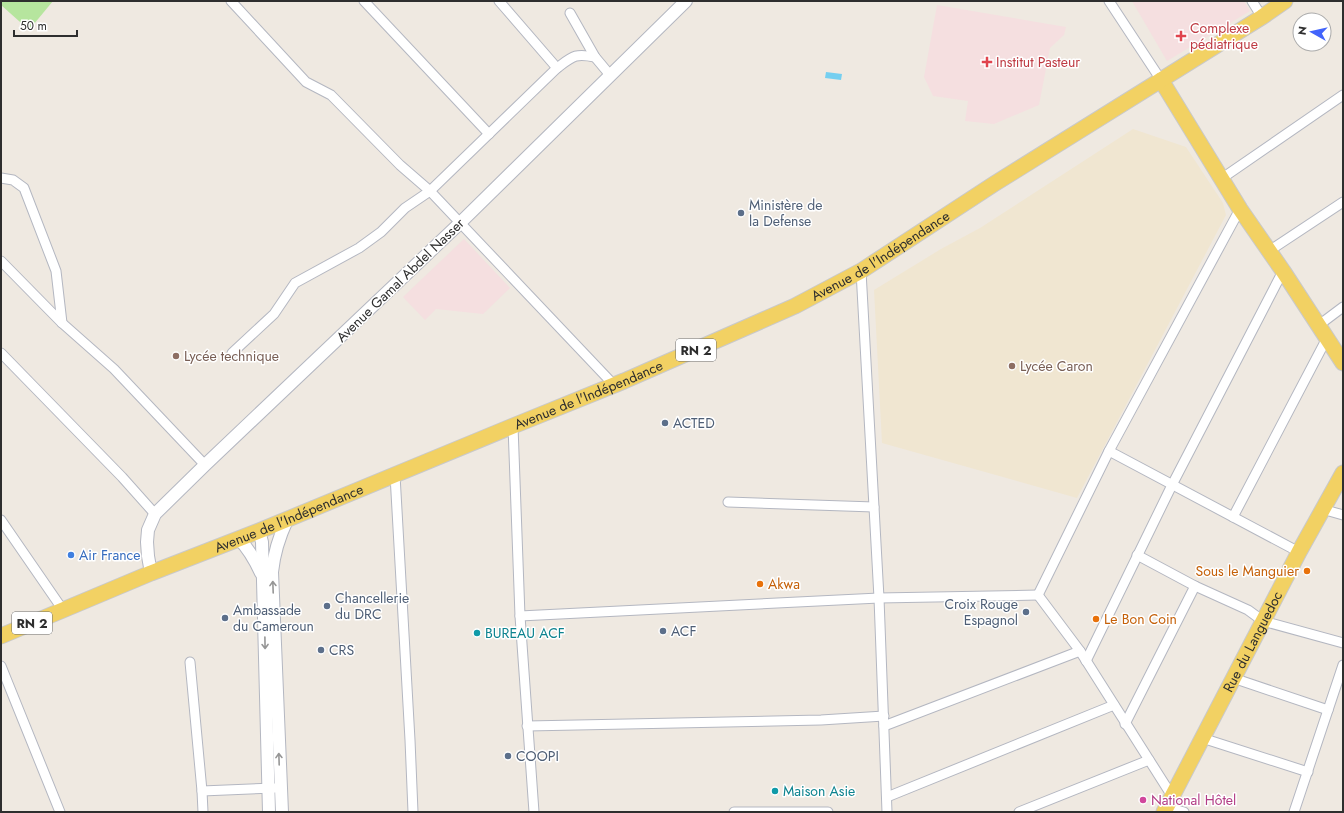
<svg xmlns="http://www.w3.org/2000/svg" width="1344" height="813" font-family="Jost,sans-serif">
  <rect width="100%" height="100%" fill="#efe9e1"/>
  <polygon fill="#f0e6d1" points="1133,129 1186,147 1223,203 1226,215 1077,498 882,443 874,290 941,249 980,228"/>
  <g fill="#f5dfe0">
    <polygon points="1132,1 1244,1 1250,11 1167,61"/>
    <polygon points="937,5 1066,27 1064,35 1050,48 1039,105 994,124 965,121 968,101 933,96 924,77"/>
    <polygon points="464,239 510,288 483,314 436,309 425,320 403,297"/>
  </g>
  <polygon fill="#b6e59e" points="1,1 53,1 29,30 1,5"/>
  <polygon fill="#75cff0" points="826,72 842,74 841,80 825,78"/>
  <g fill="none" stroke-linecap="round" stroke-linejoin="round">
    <g stroke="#b4b7c1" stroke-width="11">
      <g id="minor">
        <polyline points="231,1 306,82 331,95 400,165 430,191 614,385"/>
        <polyline points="364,1 489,134"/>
        <polyline points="499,1 557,68"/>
        <polyline points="1109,1 1161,80"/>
        <polyline points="1252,1 1262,17"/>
        <polyline points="570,13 595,57 610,75"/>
        <polyline points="1,178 13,180 24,188 56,271 62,323"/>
        <polyline points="1221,179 1343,95"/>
        <polyline points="1269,251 1343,202"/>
        <polyline points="1,261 62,323 114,369 205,465"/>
        <polyline points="861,271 879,598 887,812"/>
        <polyline points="1319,325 1343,307"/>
        <polyline points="1,353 122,477 155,514"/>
        <path d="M232,353L274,314L295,283L359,248L381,232L405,208L430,191L557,68C573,56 575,53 595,57"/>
        <polyline points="513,426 520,616 534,812"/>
        <polyline points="1109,451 1299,552"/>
        <polyline points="395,475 410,740 413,812"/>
        <polyline points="728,502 874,507"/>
        <polyline points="1322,509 1343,515"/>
        <polyline points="1233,517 1327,338"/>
        <polyline points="1,520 63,610"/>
        <polyline points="1137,555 1195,586 1248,610 1263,621 1343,643"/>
        <polyline points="1038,595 1109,451 1240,209"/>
        <polyline points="1038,595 1080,651 1172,796"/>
        <polyline points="520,616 879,598 1038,595"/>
        <polyline points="1086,661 1172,485 1283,271"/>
        <polyline points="190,662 202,791 203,812"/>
        <polyline points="1,666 60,812"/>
        <polyline points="1233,678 1328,710"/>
        <polyline points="1125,724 1195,586"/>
        <polyline points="527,726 821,720 884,716"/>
        <polyline points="884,726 1080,651"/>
        <polyline points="1202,738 1308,772"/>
        <polyline points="202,791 275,788"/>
        <polyline points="887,797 1114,705"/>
        <polyline points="1167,807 1184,812"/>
        <polyline points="734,812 828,812"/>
        <polyline points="1019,812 1149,760"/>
        <polyline points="1294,812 1343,665"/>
      </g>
    </g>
    <g stroke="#b4b7c1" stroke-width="14">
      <g id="tertiary">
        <polyline points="259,531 262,542 269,812"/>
        <path d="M239,539C249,549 255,560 261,573"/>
        <polyline points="151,573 148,556 147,542 148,530 155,514 205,465 460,223 686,1"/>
        <path d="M282,812L272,572C274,553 279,537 287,520"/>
      </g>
    </g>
    <g stroke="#c9c9c9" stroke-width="17">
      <g id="primary">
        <polyline points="1161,80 1240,209 1283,271 1343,363"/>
        <path id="s1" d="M1,636L151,573L259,531L513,426L624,381L795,306L861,271L994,184L1262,17L1285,1"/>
        <path id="s2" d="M1164,812L1299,552L1343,473"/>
      </g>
    </g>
    <use href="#minor" stroke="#fff" stroke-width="9"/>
    <use href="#tertiary" stroke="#fff" stroke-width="12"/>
    <use href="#primary" stroke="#f2d163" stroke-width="15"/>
  </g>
  <defs><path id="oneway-shaft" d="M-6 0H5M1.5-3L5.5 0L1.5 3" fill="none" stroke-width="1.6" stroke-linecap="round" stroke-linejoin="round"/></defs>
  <g stroke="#969696">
    <use href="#oneway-shaft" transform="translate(273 587) rotate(-92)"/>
    <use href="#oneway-shaft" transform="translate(265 643) rotate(89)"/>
    <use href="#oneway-shaft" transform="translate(279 759) rotate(-92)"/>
  </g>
  <g fill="#e0444e" stroke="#fff" stroke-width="1.5">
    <path d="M1179 30h4v4h4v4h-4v4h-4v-4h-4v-4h4z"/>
    <path d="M985 56h4v4h4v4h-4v4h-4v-4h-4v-4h4z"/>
  </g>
  <g fill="#5c6f8a" stroke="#fff" stroke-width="1.5">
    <circle cx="741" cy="213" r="4"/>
    <circle cx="665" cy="423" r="4"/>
    <circle cx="327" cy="606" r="4"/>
    <circle cx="1026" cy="612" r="4"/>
    <circle cx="225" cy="618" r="4"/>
    <circle cx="663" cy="631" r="4"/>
    <circle cx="321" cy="650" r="4"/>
    <circle cx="508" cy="756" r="4"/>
  </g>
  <g fill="#8d6e63" stroke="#fff" stroke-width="1.5">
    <circle cx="176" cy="356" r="4"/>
    <circle cx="1012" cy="366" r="4"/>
  </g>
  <circle fill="#3f7fe0" stroke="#fff" stroke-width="1.5" cx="71" cy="555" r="4"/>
  <g fill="#e8710a" stroke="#fff" stroke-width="1.5">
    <circle cx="1307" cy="571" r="4"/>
    <circle cx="760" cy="584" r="4"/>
    <circle cx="1096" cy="619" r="4"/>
  </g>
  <g fill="#0f9aa8" stroke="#fff" stroke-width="1.5">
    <circle cx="477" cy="633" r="4"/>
    <circle cx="775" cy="791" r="4"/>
  </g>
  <circle fill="#d1479c" stroke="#fff" stroke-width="1.5" cx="1143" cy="800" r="4"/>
  <g text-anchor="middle" stroke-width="3" stroke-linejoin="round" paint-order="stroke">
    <g fill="#fff" stroke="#6d6d6d" stroke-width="1">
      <rect x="676" y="339" width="40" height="22" rx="3"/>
      <rect x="12" y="612" width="40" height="22" rx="3"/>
    </g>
    <g font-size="13" font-weight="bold" fill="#2e2e2e">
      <text x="696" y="355">RN 2</text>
      <text x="32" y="628">RN 2</text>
    </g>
    <g font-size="14" fill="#be3a42" stroke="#fff" text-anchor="start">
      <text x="1190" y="33">Complexe<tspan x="1190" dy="16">pédiatrique</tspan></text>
      <text x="996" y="67">Institut Pasteur</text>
    </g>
    <g font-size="14" fill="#4e5e75" stroke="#fff" text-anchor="start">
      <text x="749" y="210">Ministère de<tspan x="749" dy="16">la Defense</tspan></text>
      <text x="673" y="428">ACTED</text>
      <text x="335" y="603">Chancellerie<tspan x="335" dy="16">du DRC</tspan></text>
      <text x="1018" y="609" text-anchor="end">Croix Rouge<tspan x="1018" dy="16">Espagnol</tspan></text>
      <text x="233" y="615">Ambassade<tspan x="233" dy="16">du Cameroun</tspan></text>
      <text x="671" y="636">ACF</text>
      <text x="329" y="655">CRS</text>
      <text x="516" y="761">COOPI</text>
    </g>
    <g font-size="14" fill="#2e2e2e" stroke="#fff">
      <text dy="5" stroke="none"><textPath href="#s1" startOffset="959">Avenue de l'Indépendance</textPath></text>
      <text transform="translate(400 280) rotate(-44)" y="5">Avenue Gamal Abdel Nasser</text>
      <text dy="5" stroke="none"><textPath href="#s1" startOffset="635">Avenue de l'Indépendance</textPath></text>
      <text dy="5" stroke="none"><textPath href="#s1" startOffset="311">Avenue de l'Indépendance</textPath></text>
      <text dy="5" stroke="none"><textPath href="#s2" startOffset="192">Rue du Languedoc</textPath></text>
    </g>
    <g font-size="14" fill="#785e54" stroke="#fff" text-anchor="start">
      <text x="184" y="361">Lycée technique</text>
      <text x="1020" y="371">Lycée Caron</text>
    </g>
    <g font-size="14" fill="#366cbe" stroke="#fff" text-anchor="start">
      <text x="79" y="560">Air France</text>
    </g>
    <g font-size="14" fill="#c56008" stroke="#fff" text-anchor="start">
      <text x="1299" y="576" text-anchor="end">Sous le Manguier</text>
      <text x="768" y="589">Akwa</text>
      <text x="1104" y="624">Le Bon Coin</text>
    </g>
    <g font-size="14" fill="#0d838f" stroke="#fff" text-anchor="start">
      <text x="485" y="638">BUREAU ACF</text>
      <text x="783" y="796">Maison Asie</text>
    </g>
    <g font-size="14" fill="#b23c85" stroke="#fff" text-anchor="start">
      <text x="1151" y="805">National Hôtel</text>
    </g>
  </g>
  <rect width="1344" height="813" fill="none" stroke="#2e2e2e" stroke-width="4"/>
  <g transform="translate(1312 32) rotate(278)"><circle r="19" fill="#ffffff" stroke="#ababab"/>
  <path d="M0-3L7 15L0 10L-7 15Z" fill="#4264fb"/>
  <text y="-6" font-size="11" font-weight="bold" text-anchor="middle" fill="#2e2e2e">N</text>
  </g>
  <path d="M14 30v6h63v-6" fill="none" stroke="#2e2e2e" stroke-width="2"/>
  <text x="20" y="30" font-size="12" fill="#2e2e2e" stroke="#ffffff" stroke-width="3" paint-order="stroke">50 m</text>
</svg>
